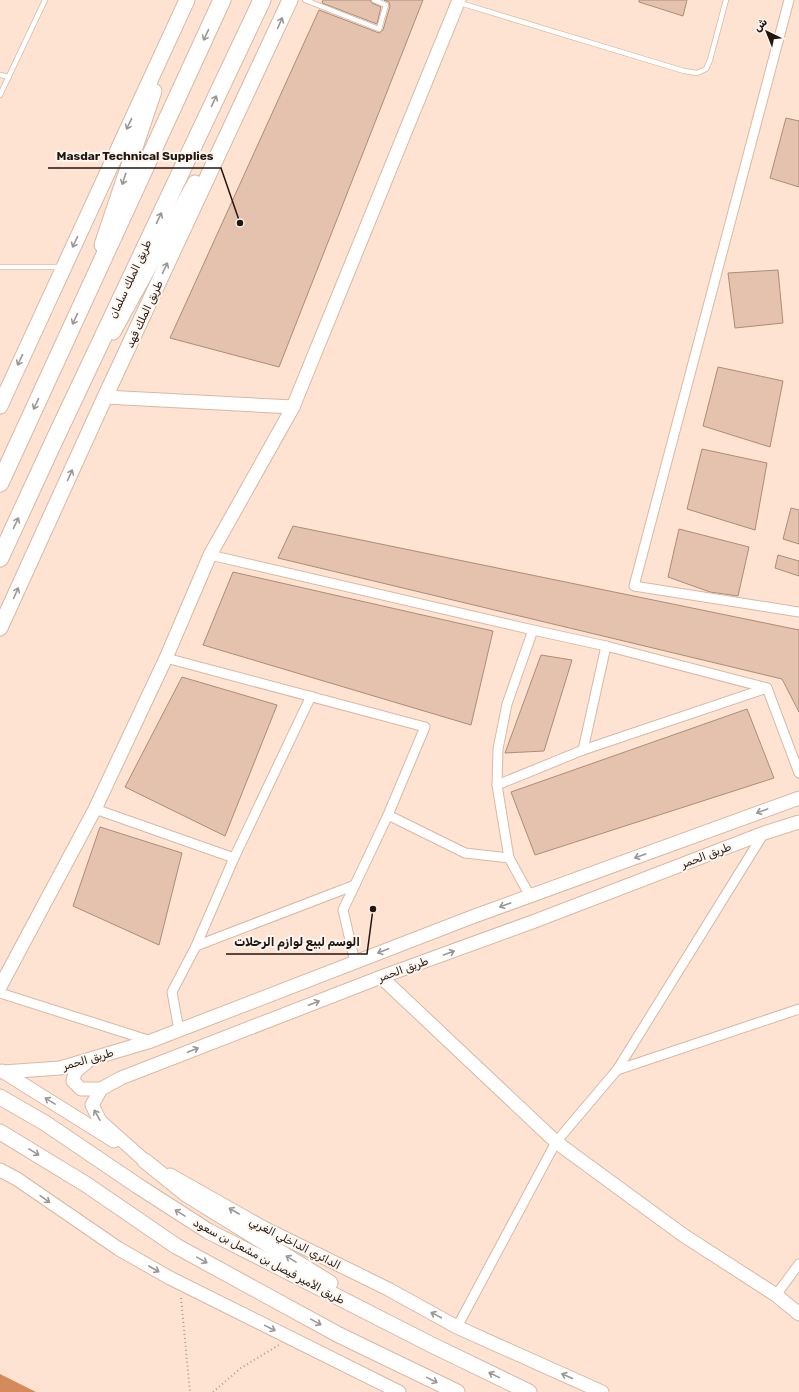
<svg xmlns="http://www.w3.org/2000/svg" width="799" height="1392" font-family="Rubik,Vazirmatn,sans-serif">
  <rect width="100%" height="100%" fill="#fee3d2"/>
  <polygon fill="#d48a59" points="0,1374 36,1392 0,1392"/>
  <g fill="#e4c2ae" stroke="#ab8c78">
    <polygon points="323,0 370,0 372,3 381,7 377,24 322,3"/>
    <polygon points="384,0 423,0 279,367 170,338 319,10 379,33 383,30 390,6 389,2"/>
    <polygon points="639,0 687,0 683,16 639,2"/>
    <polygon points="786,118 799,121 799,187 770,178"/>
    <polygon points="778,270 783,323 735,328 728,273"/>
    <polygon points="718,367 783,381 770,447 703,426"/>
    <polygon points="702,449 767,463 755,530 687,509"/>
    <polygon points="791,508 799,510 799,544 783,539"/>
    <polygon points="293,526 799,630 799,712 782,679 278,558"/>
    <polygon points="679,529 749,547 738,596 710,592 668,577"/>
    <polygon points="778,555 799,561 799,576 775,568"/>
    <polygon points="233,572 493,631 471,725 203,645"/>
    <polygon points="541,655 572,660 544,751 505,753"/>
    <polygon points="182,677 277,705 225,836 125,787"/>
    <polygon points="747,709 774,778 535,855 511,792"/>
    <polygon points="100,827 182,853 159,945 73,906"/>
  </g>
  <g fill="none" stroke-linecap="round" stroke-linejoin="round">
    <g stroke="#d8b8a3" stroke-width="6">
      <g id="lane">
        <polyline points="305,0 379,29 386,5 374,0"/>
        <polyline points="460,3 684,71 697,73 706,69 710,60 726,0"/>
        <polyline points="0,75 9,77"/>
        <polyline points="0,95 45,0"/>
        <polyline points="0,267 62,267"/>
      </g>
    </g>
    <g stroke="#d8b8a3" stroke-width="11">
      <g id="street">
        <polyline points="789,0 634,586 799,612"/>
        <polyline points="210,555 533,630 507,704 498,749 497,785 509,858 530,896"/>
        <polyline points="533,630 606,646 767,688"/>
        <polyline points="166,658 425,727 388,815 343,910 355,962"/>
        <polyline points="583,750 606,646"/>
        <polyline points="497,785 583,750 767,688 799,773"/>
        <polyline points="95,809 234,858"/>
        <polyline points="388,815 465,853 509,858"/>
        <polyline points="196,946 355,885"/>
        <polyline points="0,993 151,1041"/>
        <polyline points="179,1030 172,992 196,946 234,858 311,696"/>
        <polyline points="617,1070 799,1009"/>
        <polyline points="776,1295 799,1264"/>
        <polyline points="457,1327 556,1142 617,1070 764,833"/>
      </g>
    </g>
    <g stroke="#d8b8a3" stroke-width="15">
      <g id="secondary">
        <polyline points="105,397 293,407 459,0"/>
        <polyline points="381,977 556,1142 683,1235 776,1295 799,1314"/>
        <polyline points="0,987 95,809 166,658 210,555 293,407"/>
        <polyline points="87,1062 75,1072 73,1081 81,1089 101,1089"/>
        <polyline points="2,1071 114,1141"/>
        <polyline points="3,1072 60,1068 151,1041 472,917 799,798"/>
        <polyline points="145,1161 100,1121 92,1105 101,1089 121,1078 381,977 535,921 764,833 799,822"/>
        <polyline points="0,1170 17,1179 119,1249 170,1278 399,1392"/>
        <polyline points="170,1175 264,1228 388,1289 457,1327 602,1392"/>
      </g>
    </g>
    <g stroke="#d8b8a3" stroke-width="17">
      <g id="primary">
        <polyline points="102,245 154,91"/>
        <polyline points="113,332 195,183"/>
        <polyline points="0,406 187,0"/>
        <polyline points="0,628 105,397 290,0"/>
        <polyline points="0,1097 45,1123 138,1186 208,1231 432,1345 529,1392"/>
        <polyline points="0,1132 87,1185 176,1246 339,1335 457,1392"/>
        <polyline points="145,1161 186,1194 330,1283"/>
      </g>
    </g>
    <g stroke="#d8b8a3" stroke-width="19">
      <g id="highway">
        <polyline points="0,483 222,0"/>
        <polyline points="0,558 53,443 262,0"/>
      </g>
    </g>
    <g stroke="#b29c8f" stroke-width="2" stroke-dasharray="1 3" stroke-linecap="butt">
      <polyline points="181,1298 190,1392"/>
      <polyline points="213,1392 241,1368 279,1345"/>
    </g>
    <use href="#lane" stroke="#fff" stroke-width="4.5"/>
    <use href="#street" stroke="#fff" stroke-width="9"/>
    <use href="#secondary" stroke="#fff" stroke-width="13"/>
    <use href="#primary" stroke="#fff" stroke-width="15"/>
    <use href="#highway" stroke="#fff" stroke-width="17"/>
  </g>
  <defs><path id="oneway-shaft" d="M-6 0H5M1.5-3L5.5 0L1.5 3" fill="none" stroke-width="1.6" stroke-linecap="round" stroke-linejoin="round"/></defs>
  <g stroke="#9c9693">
    <use href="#oneway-shaft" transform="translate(280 23) rotate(-66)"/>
    <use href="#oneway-shaft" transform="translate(206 35) rotate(115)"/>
    <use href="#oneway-shaft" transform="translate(214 101) rotate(-65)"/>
    <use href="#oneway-shaft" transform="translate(129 124) rotate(115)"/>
    <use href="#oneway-shaft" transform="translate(124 179) rotate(108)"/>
    <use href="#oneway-shaft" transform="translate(159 218) rotate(-65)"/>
    <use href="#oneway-shaft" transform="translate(75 242) rotate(115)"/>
    <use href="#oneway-shaft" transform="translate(165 268) rotate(-65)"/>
    <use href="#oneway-shaft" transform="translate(75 319) rotate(115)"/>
    <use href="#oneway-shaft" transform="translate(20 360) rotate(115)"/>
    <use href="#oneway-shaft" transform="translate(36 404) rotate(115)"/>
    <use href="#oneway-shaft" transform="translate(70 475) rotate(-66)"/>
    <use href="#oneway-shaft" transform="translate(16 523) rotate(-65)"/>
    <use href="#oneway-shaft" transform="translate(16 593) rotate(-66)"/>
    <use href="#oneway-shaft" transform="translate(762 811) rotate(160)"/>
    <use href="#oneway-shaft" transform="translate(640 856) rotate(160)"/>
    <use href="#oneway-shaft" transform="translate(505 905) rotate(160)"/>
    <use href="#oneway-shaft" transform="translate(383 951) rotate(159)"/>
    <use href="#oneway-shaft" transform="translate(449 953) rotate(-20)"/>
    <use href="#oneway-shaft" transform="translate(314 1003) rotate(-21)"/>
    <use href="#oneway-shaft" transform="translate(193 1050) rotate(-21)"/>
    <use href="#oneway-shaft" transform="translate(50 1101) rotate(-148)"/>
    <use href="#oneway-shaft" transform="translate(97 1115) rotate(-119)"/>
    <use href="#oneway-shaft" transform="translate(34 1152) rotate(32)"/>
    <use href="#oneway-shaft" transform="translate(45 1199) rotate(35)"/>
    <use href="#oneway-shaft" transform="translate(234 1211) rotate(-150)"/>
    <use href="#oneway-shaft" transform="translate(180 1213) rotate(-148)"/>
    <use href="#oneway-shaft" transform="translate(291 1259) rotate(-149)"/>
    <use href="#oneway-shaft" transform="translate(202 1260) rotate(29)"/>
    <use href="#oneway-shaft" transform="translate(154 1269) rotate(30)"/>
    <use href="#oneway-shaft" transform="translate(436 1315) rotate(-152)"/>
    <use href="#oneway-shaft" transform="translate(316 1322) rotate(29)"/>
    <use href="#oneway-shaft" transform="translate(270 1328) rotate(26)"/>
    <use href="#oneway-shaft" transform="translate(494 1375) rotate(-154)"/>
    <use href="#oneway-shaft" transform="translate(567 1376) rotate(-156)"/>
    <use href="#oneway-shaft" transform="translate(432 1380) rotate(26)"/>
  </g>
  <g text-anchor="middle" stroke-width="4" stroke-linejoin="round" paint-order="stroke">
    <g font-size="11" fill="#22160f" stroke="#fcf5f0">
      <text transform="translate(130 279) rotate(-65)" y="4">طريق الملك سلمان</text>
      <text transform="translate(144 314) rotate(-65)" y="4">طريق الملك فهد</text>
      <text transform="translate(706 855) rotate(-21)" y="4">طريق الحمر</text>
      <text transform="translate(403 969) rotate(-20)" y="4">طريق الحمر</text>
      <text transform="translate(88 1059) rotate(-16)" y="4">طريق الحمر</text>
      <text transform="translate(295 1243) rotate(27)" y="4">الدائري الداخلي الغربي</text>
      <text transform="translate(269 1261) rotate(28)" y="4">طريق الأمير فيصل بن مشعل بن سعود</text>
    </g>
  </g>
  <path fill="none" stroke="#22160f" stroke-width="1.5" d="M240 223L221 168H48M373 909L367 954H226"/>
  <g fill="#22160f" stroke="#fcf5f0" stroke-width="1.5">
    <circle cx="240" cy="223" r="4"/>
    <circle cx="373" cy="909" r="4"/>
  </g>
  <g font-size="12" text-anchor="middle" font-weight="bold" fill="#22160f" stroke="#fcf5f0" stroke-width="4" stroke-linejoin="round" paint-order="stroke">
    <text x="135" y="160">Masdar Technical Supplies</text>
    <text x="297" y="946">الوسم لبيع لوازم الرحلات</text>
  </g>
  <g transform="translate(767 32) rotate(317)" stroke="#fcf5f0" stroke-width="3" paint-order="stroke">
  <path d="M0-3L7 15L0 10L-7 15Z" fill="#22160f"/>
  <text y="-6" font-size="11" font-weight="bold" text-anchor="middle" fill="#22160f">ش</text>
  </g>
</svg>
